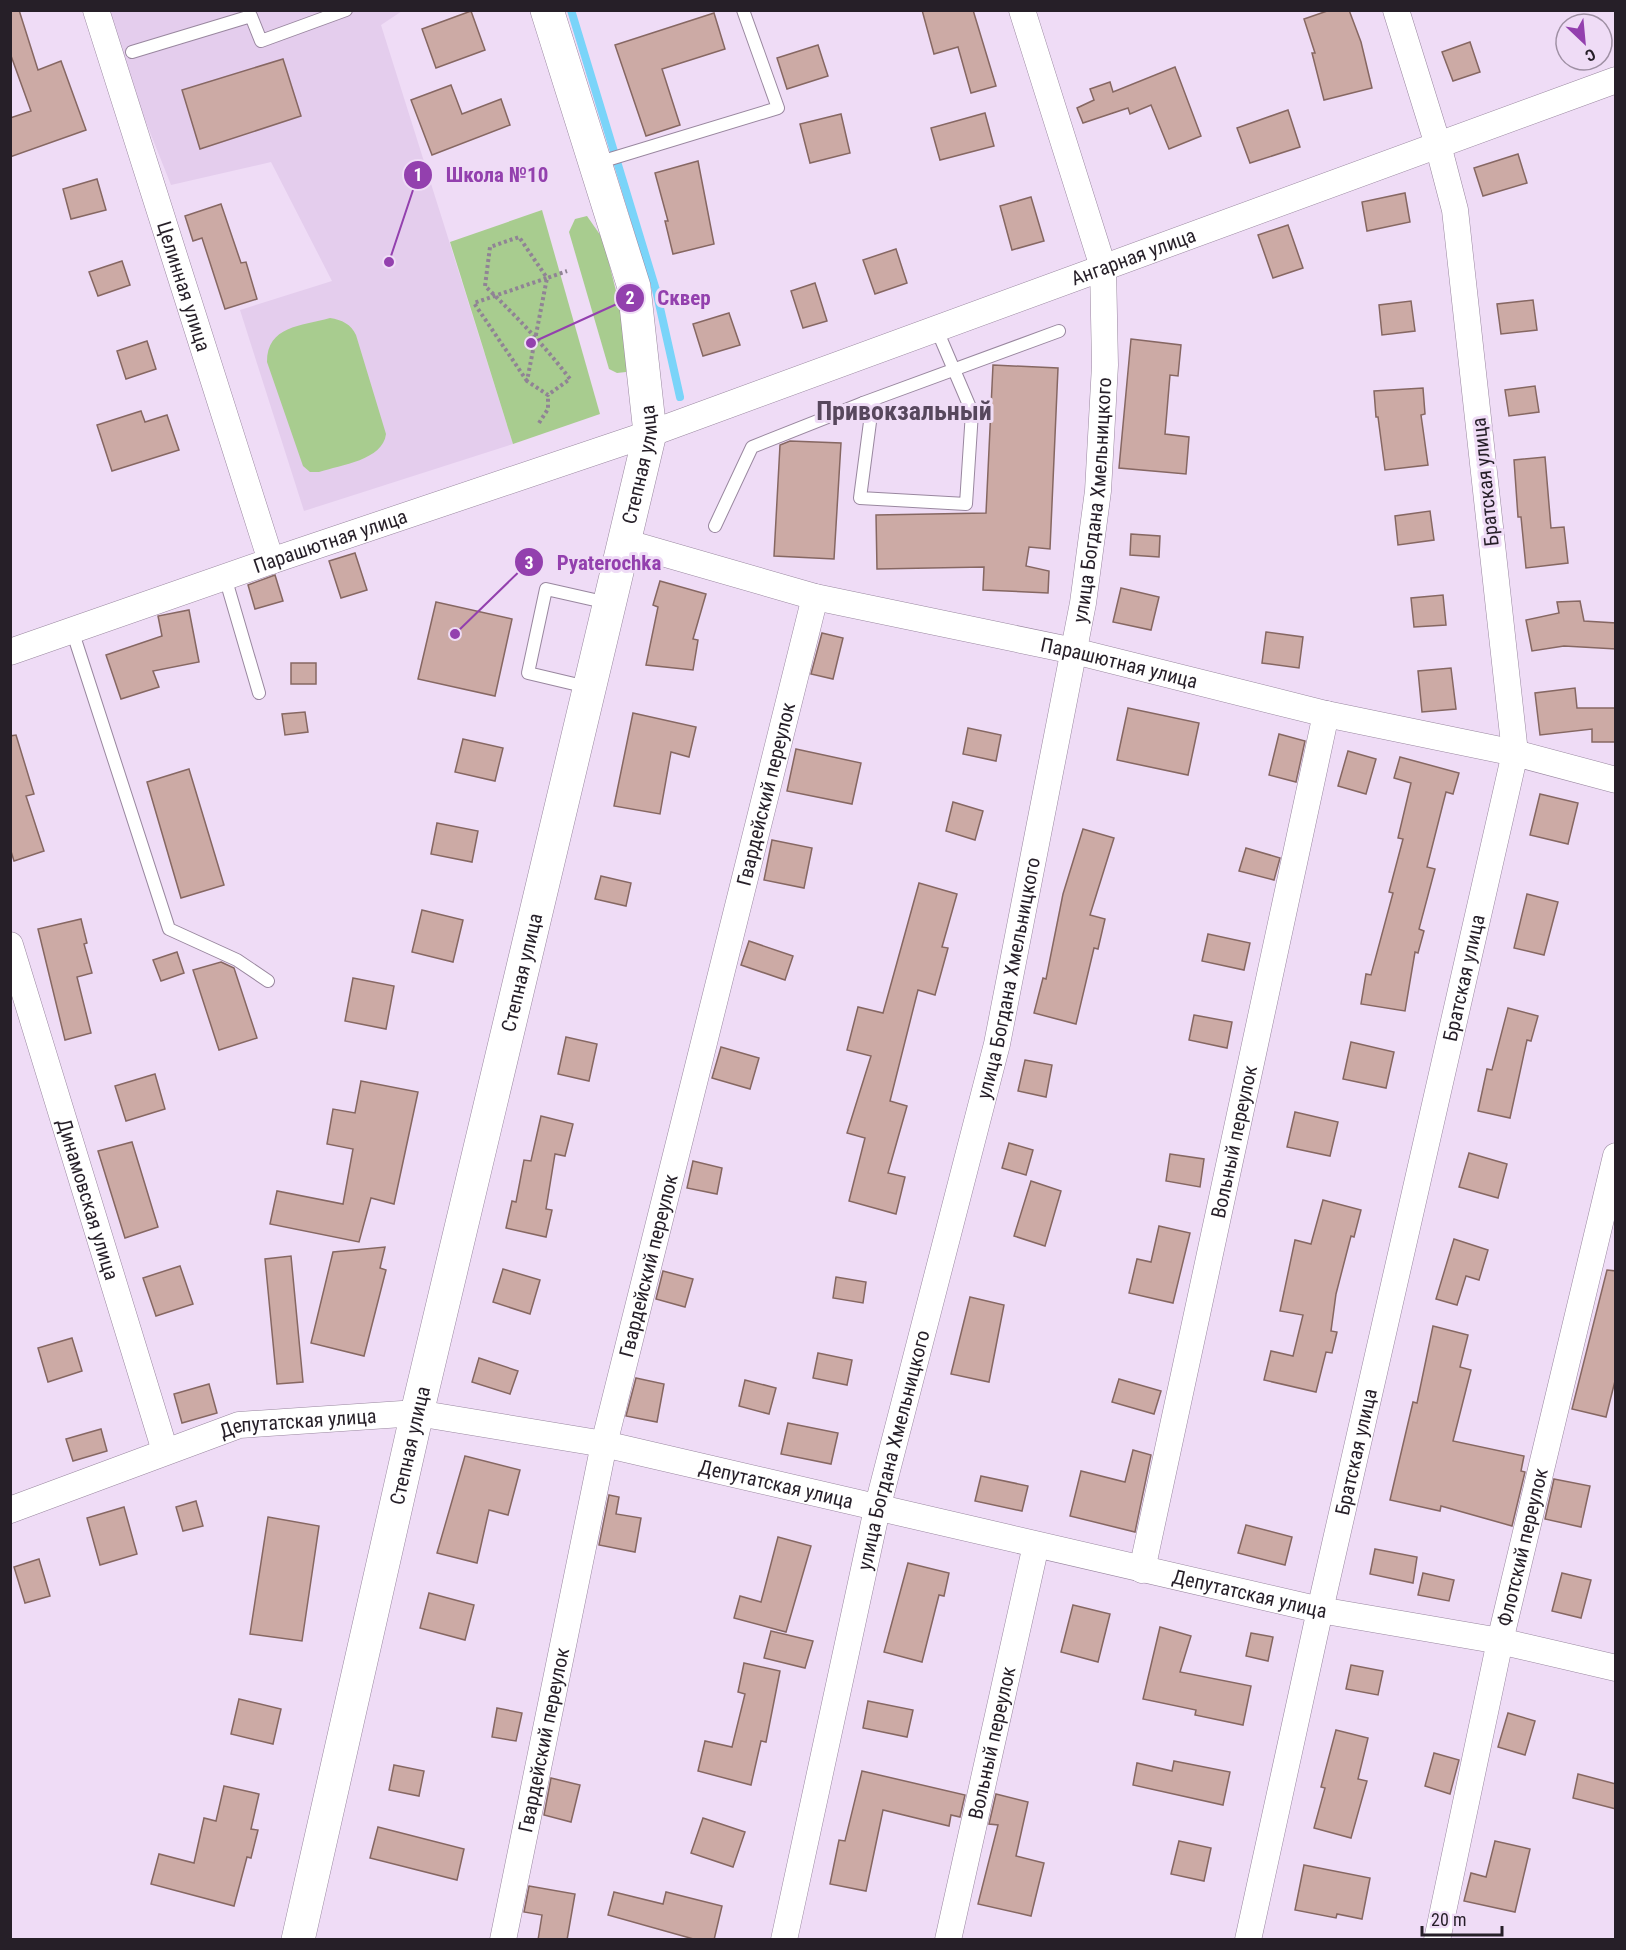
<svg xmlns="http://www.w3.org/2000/svg" width="1626" height="1950" font-family="'Roboto Condensed',sans-serif">
  <rect width="100%" height="100%" fill="#efdcf6"/>
  <polygon fill="#e4cded" points="110,11 402,11 381,25 513,444 304,511 240,310 332,281 271,162 171,185 136,97"/>
  <g fill="#a8cc8f">
    <polygon points="542,210 600,414 513,444 450,242"/>
    <polygon points="587,216 603,239 631,351 626,372 617,373 609,369 569,232 575,219"/>
    <path d="M330,318C342,320 351,324 356,335L386,434C383,460 341,465 319,472H310L303,466L267,362C267,326 301,326 330,318Z"/>
  </g>
  <g fill="none" stroke-linecap="round" stroke-linejoin="round">
    <polyline stroke="#7ad4f9" stroke-width="8" points="571,10 656,290 680,397"/>
  </g>
  <g fill="#ccaaa5" stroke="#866762" stroke-width="1.5">
    <polygon points="10,10 19,10 38,70 61,61 86,130 10,157 10,118 31,111 10,53"/>
    <polygon points="922,10 973,10 996,86 971,93 958,47 934,54"/>
    <polygon points="1330,10 1349,10 1361,42 1372,88 1324,100 1312,53 1315,53 1304,19"/>
    <polygon points="471,11 485,50 436,68 422,29"/>
    <polygon points="714,13 725,49 662,69 680,125 646,136 615,45"/>
    <polygon points="1470,42 1480,72 1453,81 1442,52"/>
    <polygon points="818,45 828,76 787,89 777,58"/>
    <polygon points="283,59 301,116 200,149 182,90"/>
    <polygon points="1175,67 1201,136 1169,149 1151,105 1130,114 1128,108 1083,123 1077,108 1094,100 1090,89 1110,82 1113,92"/>
    <polygon points="451,85 462,114 501,99 510,125 432,155 411,100"/>
    <polygon points="1288,110 1300,147 1250,163 1237,128"/>
    <polygon points="985,113 994,146 940,160 931,128"/>
    <polygon points="841,114 850,153 810,163 800,124"/>
    <polygon points="1518,154 1527,183 1483,196 1474,168"/>
    <polygon points="698,161 714,244 673,254 665,221 668,221 655,173"/>
    <polygon points="97,179 106,210 71,219 63,189"/>
    <polygon points="1405,193 1410,222 1367,231 1362,202"/>
    <polygon points="1031,197 1044,241 1012,250 1000,206"/>
    <polygon points="221,204 241,263 246,262 257,299 225,309 202,238 193,241 185,216"/>
    <polygon points="1288,225 1303,268 1273,278 1258,235"/>
    <polygon points="896,249 907,283 875,294 863,260"/>
    <polygon points="122,261 130,285 98,296 89,272"/>
    <polygon points="815,283 827,321 803,328 791,291"/>
    <polygon points="1533,300 1537,330 1501,334 1497,304"/>
    <polygon points="1411,301 1415,331 1382,335 1379,305"/>
    <polygon points="729,313 740,345 703,356 693,324"/>
    <polygon points="1131,339 1181,345 1178,376 1170,375 1165,434 1189,437 1186,474 1119,468"/>
    <polygon points="147,341 156,369 126,379 117,351"/>
    <polygon points="993,365 1058,368 1050,549 1029,547 1026,566 1049,571 1048,593 983,590 984,567 877,569 876,515 986,513"/>
    <polygon points="1535,386 1539,412 1509,416 1505,390"/>
    <polygon points="1423,388 1425,414 1421,415 1428,465 1385,470 1378,417 1376,417 1374,391"/>
    <polygon points="141,411 145,422 167,415 179,450 112,471 97,425"/>
    <polygon points="790,441 841,443 834,559 774,556 780,445"/>
    <polygon points="1545,457 1551,528 1564,527 1568,563 1526,568 1521,517 1518,517 1514,460"/>
    <polygon points="1430,511 1434,540 1398,545 1395,516"/>
    <polygon points="1131,534 1160,536 1159,557 1130,555"/>
    <polygon points="355,553 367,590 341,598 329,561"/>
    <polygon points="275,575 283,601 255,609 248,585"/>
    <polygon points="660,581 706,594 693,639 698,640 693,670 646,665 658,607 653,605"/>
    <polygon points="1121,588 1159,597 1151,630 1113,622"/>
    <polygon points="1443,595 1446,625 1414,627 1411,598"/>
    <polygon points="1580,601 1584,621 1616,623 1616,649 1564,646 1532,651 1526,620 1559,613 1557,602"/>
    <polygon points="436,602 512,619 495,696 418,679"/>
    <polygon points="189,610 199,662 153,671 159,687 121,699 106,655 162,636 158,616"/>
    <polygon points="1266,632 1303,637 1299,668 1262,663"/>
    <polygon points="822,633 843,638 833,679 811,674"/>
    <rect x="291" y="663" width="25" height="21"/>
    <polygon points="1451,668 1456,709 1422,712 1418,671"/>
    <polygon points="1575,688 1577,708 1616,708 1616,742 1592,742 1592,729 1540,735 1535,693"/>
    <polygon points="1128,708 1199,723 1188,775 1117,760"/>
    <polygon points="305,712 308,732 285,735 282,714"/>
    <polygon points="633,713 696,727 689,757 671,752 660,814 614,806"/>
    <polygon points="968,728 1001,735 996,761 963,754"/>
    <polygon points="1279,734 1305,741 1296,782 1269,775"/>
    <polygon points="16,735 34,794 26,796 44,851 14,861 10,848 10,736"/>
    <polygon points="463,739 503,748 495,781 455,772"/>
    <polygon points="796,749 861,763 852,804 787,791"/>
    <polygon points="1348,751 1376,759 1366,794 1338,786"/>
    <polygon points="1400,757 1459,773 1453,794 1446,792 1427,867 1435,869 1419,929 1424,931 1418,953 1415,952 1405,1011 1361,1004 1366,974 1371,975 1393,893 1389,892 1403,839 1398,838 1411,783 1394,778"/>
    <polygon points="189,769 224,885 181,898 147,782"/>
    <polygon points="1540,794 1578,803 1568,844 1530,835"/>
    <polygon points="953,802 983,811 975,840 946,831"/>
    <polygon points="437,823 478,831 472,862 431,854"/>
    <polygon points="1083,829 1114,838 1090,915 1105,919 1098,949 1094,948 1076,1024 1034,1013 1043,978 1046,979 1063,894"/>
    <polygon points="772,840 812,848 804,888 764,880"/>
    <polygon points="1246,848 1280,858 1274,880 1239,871"/>
    <polygon points="601,876 631,883 626,906 595,899"/>
    <polygon points="919,883 957,894 942,947 948,948 935,995 918,990 890,1101 907,1106 888,1173 905,1177 896,1214 849,1201 865,1138 847,1133 871,1056 847,1050 858,1007 883,1013"/>
    <polygon points="1527,894 1558,902 1544,955 1514,948"/>
    <polygon points="422,910 463,920 453,962 412,952"/>
    <polygon points="81,919 87,943 84,944 92,973 77,977 91,1033 65,1040 38,929"/>
    <polygon points="1208,934 1250,943 1244,970 1202,961"/>
    <polygon points="749,941 793,956 785,980 741,965"/>
    <polygon points="177,952 184,973 161,981 153,960"/>
    <polygon points="221,962 234,968 257,1038 219,1050 193,970"/>
    <polygon points="353,978 394,986 386,1029 345,1021"/>
    <polygon points="1508,1008 1538,1016 1531,1041 1527,1040 1510,1118 1478,1111 1487,1069 1492,1070"/>
    <polygon points="1194,1015 1232,1022 1227,1048 1189,1040"/>
    <polygon points="566,1037 597,1044 589,1081 558,1074"/>
    <polygon points="1351,1042 1394,1052 1386,1088 1343,1079"/>
    <polygon points="721,1047 759,1058 750,1089 712,1078"/>
    <polygon points="1025,1060 1052,1065 1046,1097 1018,1091"/>
    <polygon points="155,1074 165,1109 126,1121 115,1086"/>
    <polygon points="361,1081 418,1092 394,1204 371,1198 359,1242 270,1224 277,1191 343,1204 353,1149 327,1144 333,1109 355,1113"/>
    <polygon points="1295,1112 1338,1122 1330,1156 1287,1147"/>
    <polygon points="541,1116 573,1124 565,1156 555,1154 546,1209 552,1210 546,1237 506,1228 512,1201 516,1202 524,1160 531,1161"/>
    <polygon points="132,1142 158,1227 125,1238 98,1151"/>
    <polygon points="1009,1143 1033,1150 1026,1175 1002,1168"/>
    <polygon points="1469,1153 1507,1164 1498,1198 1459,1187"/>
    <polygon points="1170,1154 1204,1159 1200,1187 1166,1181"/>
    <polygon points="693,1161 722,1168 717,1194 687,1188"/>
    <polygon points="1031,1181 1061,1191 1045,1246 1014,1236"/>
    <polygon points="1323,1200 1361,1210 1354,1237 1351,1236 1336,1294 1331,1331 1337,1332 1332,1353 1326,1352 1316,1392 1264,1380 1271,1351 1293,1356 1303,1315 1280,1311 1295,1240 1311,1244"/>
    <polygon points="1159,1226 1190,1233 1173,1303 1129,1293 1137,1259 1151,1262"/>
    <polygon points="1454,1239 1488,1250 1479,1280 1466,1276 1457,1305 1436,1299"/>
    <polygon points="385,1247 380,1268 386,1270 364,1356 311,1343 333,1252"/>
    <polygon points="291,1256 303,1382 277,1384 265,1259"/>
    <polygon points="180,1266 193,1304 156,1316 143,1278"/>
    <polygon points="503,1269 540,1280 530,1314 493,1302"/>
    <polygon points="1607,1270 1616,1271 1616,1377 1606,1417 1572,1409"/>
    <polygon points="663,1271 693,1279 685,1307 656,1299"/>
    <polygon points="836,1277 866,1282 863,1303 833,1298"/>
    <polygon points="970,1297 1004,1305 989,1382 951,1374"/>
    <polygon points="1433,1326 1468,1335 1460,1367 1471,1370 1453,1441 1524,1456 1521,1471 1525,1472 1512,1526 1441,1506 1440,1511 1390,1500 1413,1402 1417,1403"/>
    <polygon points="72,1338 82,1371 48,1382 38,1348"/>
    <polygon points="818,1353 852,1360 847,1385 813,1378"/>
    <polygon points="479,1358 518,1371 510,1394 472,1382"/>
    <polygon points="636,1378 664,1384 657,1422 626,1416"/>
    <polygon points="1119,1379 1161,1391 1154,1414 1112,1402"/>
    <polygon points="745,1380 776,1388 769,1414 739,1406"/>
    <polygon points="209,1384 217,1413 182,1423 174,1394"/>
    <polygon points="788,1423 838,1433 831,1464 781,1454"/>
    <polygon points="101,1429 107,1451 73,1461 66,1439"/>
    <polygon points="1133,1450 1151,1455 1135,1532 1070,1516 1081,1471 1125,1482"/>
    <polygon points="465,1456 520,1470 508,1515 489,1510 477,1563 437,1553"/>
    <polygon points="981,1476 1028,1486 1022,1511 975,1501"/>
    <polygon points="1554,1479 1590,1486 1581,1527 1545,1519"/>
    <polygon points="609,1495 619,1497 616,1514 641,1518 635,1552 599,1545"/>
    <polygon points="196,1501 203,1526 183,1531 176,1507"/>
    <polygon points="124,1507 137,1554 100,1565 87,1518"/>
    <polygon points="268,1517 319,1526 302,1641 250,1634"/>
    <polygon points="1246,1525 1292,1537 1285,1565 1238,1553"/>
    <polygon points="778,1537 811,1546 786,1632 734,1618 740,1596 761,1602"/>
    <polygon points="1375,1549 1417,1557 1413,1583 1370,1574"/>
    <polygon points="39,1559 50,1596 25,1603 14,1567"/>
    <polygon points="908,1563 949,1573 944,1596 939,1595 922,1662 884,1652"/>
    <polygon points="1423,1573 1454,1580 1449,1601 1418,1595"/>
    <polygon points="1562,1573 1591,1580 1581,1618 1552,1611"/>
    <polygon points="429,1593 474,1605 465,1640 420,1628"/>
    <polygon points="1073,1605 1110,1614 1098,1662 1061,1652"/>
    <polygon points="1160,1627 1191,1636 1180,1672 1251,1686 1243,1725 1195,1715 1196,1710 1143,1699"/>
    <polygon points="771,1631 813,1641 805,1668 764,1658"/>
    <polygon points="1251,1633 1273,1637 1268,1661 1246,1656"/>
    <polygon points="744,1663 780,1671 766,1742 761,1741 751,1785 698,1771 705,1741 732,1747 745,1694 738,1692"/>
    <polygon points="1351,1665 1383,1671 1378,1695 1346,1689"/>
    <polygon points="239,1699 281,1709 273,1744 231,1734"/>
    <polygon points="868,1701 913,1710 907,1737 863,1728"/>
    <polygon points="497,1708 522,1713 516,1741 492,1737"/>
    <polygon points="1508,1713 1535,1721 1525,1755 1498,1747"/>
    <polygon points="1336,1730 1368,1738 1358,1779 1367,1781 1351,1838 1314,1828 1325,1788 1321,1787"/>
    <polygon points="1434,1753 1459,1760 1450,1794 1425,1786"/>
    <polygon points="1174,1761 1230,1772 1223,1805 1133,1785 1137,1763 1172,1771"/>
    <polygon points="394,1765 424,1771 419,1796 389,1790"/>
    <polygon points="862,1771 965,1795 960,1817 951,1815 949,1826 883,1810 866,1891 830,1884 839,1840 845,1841"/>
    <polygon points="1578,1774 1616,1784 1616,1809 1573,1798"/>
    <polygon points="551,1778 580,1785 571,1822 544,1815"/>
    <polygon points="224,1786 259,1794 251,1829 258,1830 251,1858 247,1857 234,1906 151,1884 159,1854 194,1863 204,1818 216,1821"/>
    <polygon points="996,1794 1028,1802 1016,1856 1044,1863 1031,1916 978,1904 998,1825 989,1824"/>
    <polygon points="703,1818 745,1832 733,1867 691,1853"/>
    <polygon points="378,1827 464,1849 457,1880 370,1858"/>
    <polygon points="1179,1841 1211,1848 1204,1881 1171,1874"/>
    <polygon points="1495,1841 1530,1849 1515,1912 1464,1901 1471,1873 1486,1877"/>
    <polygon points="1304,1865 1370,1878 1362,1919 1337,1914 1336,1918 1295,1910"/>
    <polygon points="529,1886 575,1894 567,1940 538,1940 542,1915 524,1912"/>
    <polygon points="614,1892 663,1904 666,1892 722,1906 714,1940 697,1940 608,1915"/>
  </g>
  <g fill="none" stroke-linecap="round" stroke-linejoin="round">
    <g stroke="#99879f" stroke-width="14">
      <g id="lane">
        <polyline points="132,52 251,16 261,41 346,10"/>
        <polyline points="597,163 778,108 743,10"/>
        <polyline points="863,403 1059,331"/>
        <polyline points="715,526 752,447 863,403 870,422 860,498 966,504 972,412 937,330"/>
        <polyline points="225,577 259,693"/>
        <polyline points="72,630 169,929 237,960 268,981"/>
        <polyline points="587,687 528,673 546,589 608,603"/>
      </g>
    </g>
    <g stroke="#99879f" stroke-width="27">
      <g id="street">
        <path id="s1" d="M96,10L271,561"/>
        <path id="s2" d="M624,542L815,597L1074,651L1326,714L1515,753L1616,780"/>
        <path id="s3" d="M10,652L271,561L660,430L1616,80"/>
        <path id="s4" d="M10,945L165,1451"/>
        <path id="s5" d="M10,1510L239,1425L417,1413L604,1444L1320,1610L1500,1641L1616,1668"/>
        <path id="s6" d="M1142,1570L1326,714"/>
        <path id="s7" d="M503,1940L604,1444L815,597"/>
        <path id="s8" d="M784,1940L877,1509L997,1044L1083,603L1098,491L1105,365L1103,267L1022,10"/>
        <path id="s9" d="M948,1940L1036,1545"/>
        <path id="s10" d="M1248,1940L1320,1610L1515,753L1455,210L1438,145L1396,10"/>
        <path id="s11" d="M1437,1940L1500,1641L1616,1156"/>
      </g>
    </g>
    <g stroke="#99879f" stroke-width="34">
      <g id="secondary">
        <path id="s12" d="M298,1940L417,1413L650,433L634,287L547,10"/>
      </g>
    </g>
    <g stroke="#908395" stroke-width="4" stroke-dasharray="3 3" stroke-linecap="butt">
      <path d="M527,381L474,303L547,278L519,237L490,247L485,286C516,316 544,345 570,379L548,395L527,381L547,278L567,271"/>
      <polyline points="539,423 548,409 548,395"/>
    </g>
    <use href="#lane" stroke="#fff" stroke-width="12"/>
    <use href="#street" stroke="#fff" stroke-width="26"/>
    <use href="#secondary" stroke="#fff" stroke-width="33"/>
  </g>
  <g text-anchor="middle" stroke-width="6" stroke-linejoin="round" paint-order="stroke">
    <g font-size="20" fill="#261f28" stroke="#efdcf6">
      <text dy="7" stroke="none"><textPath href="#s3" startOffset="1191">Ангарная улица</textPath></text>
      <text dy="7" stroke="none"><textPath href="#s1" startOffset="290">Целинная улица</textPath></text>
      <text dy="7" stroke="none"><textPath href="#s12" startOffset="1515">Степная улица</textPath></text>
      <text transform="translate(1485 482) rotate(-96)" y="7">Братская улица</text>
      <text dy="7" stroke="none"><textPath href="#s8" startOffset="1474">улица Богдана Хмельницкого</textPath></text>
      <text dy="7" stroke="none"><textPath href="#s3" startOffset="339">Парашютная улица</textPath></text>
      <text dy="7" stroke="none"><textPath href="#s2" startOffset="510">Парашютная улица</textPath></text>
      <text dy="7" stroke="none"><textPath href="#s7" startOffset="1176">Гвардейский переулок</textPath></text>
      <text dy="7" stroke="none"><textPath href="#s12" startOffset="993">Степная улица</textPath></text>
      <text dy="7" stroke="none"><textPath href="#s8" startOffset="988">улица Богдана Хмельницкого</textPath></text>
      <text dy="7" stroke="none"><textPath href="#s10" startOffset="986">Братская улица</textPath></text>
      <text dy="7" stroke="none"><textPath href="#s6" startOffset="438">Вольный переулок</textPath></text>
      <text dy="7" stroke="none"><textPath href="#s4" startOffset="266">Динамовская улица</textPath></text>
      <text dy="7" stroke="none"><textPath href="#s7" startOffset="690">Гвардейский переулок</textPath></text>
      <text dy="7" stroke="none"><textPath href="#s5" startOffset="303">Депутатская улица</textPath></text>
      <text dy="7" stroke="none"><textPath href="#s12" startOffset="507">Степная улица</textPath></text>
      <text dy="7" stroke="none"><textPath href="#s8" startOffset="502">улица Богдана Хмельницкого</textPath></text>
      <text dy="7" stroke="none"><textPath href="#s10" startOffset="500">Братская улица</textPath></text>
      <text dy="7" stroke="none"><textPath href="#s5" startOffset="789">Депутатская улица</textPath></text>
      <text dy="7" stroke="none"><textPath href="#s11" startOffset="402">Флотский переулок</textPath></text>
      <text dy="7" stroke="none"><textPath href="#s5" startOffset="1275">Депутатская улица</textPath></text>
      <text dy="7" stroke="none"><textPath href="#s7" startOffset="204">Гвардейский переулок</textPath></text>
      <text dy="7" stroke="none"><textPath href="#s9" startOffset="202">Вольный переулок</textPath></text>
    </g>
    <g font-size="26" font-weight="bold" fill="#57475d" stroke="#efdcf6">
      <text x="904" y="420">Привокзальный</text>
    </g>
  </g>
  <path fill="none" stroke="#9340ae" stroke-width="2" d="M389 262L418 175M531 343L630 298M455 634L529 562"/>
  <g fill="#9340ae" stroke="#efdcf6" stroke-width="2">
    <circle cx="389" cy="262" r="6"/>
    <circle cx="531" cy="343" r="6"/>
    <circle cx="455" cy="634" r="6"/>
    <circle cx="418" cy="175" r="15"/>
    <circle cx="630" cy="298" r="15"/>
    <circle cx="529" cy="562" r="15"/>
  </g>
  <g font-size="18" text-anchor="middle" font-weight="bold" fill="#fff">
    <text x="418" y="181">1</text>
    <text x="630" y="304">2</text>
    <text x="529" y="569">3</text>
  </g>
  <g font-size="21" text-anchor="middle" font-weight="bold" fill="#9340ae" stroke="#efdcf6" stroke-width="6" stroke-linejoin="round" paint-order="stroke">
    <text x="497" y="182">Школа №10</text>
    <text x="684" y="305">Сквер</text>
    <text x="609" y="570">Pyaterochka</text>
  </g>
  <rect width="1626" height="1950" fill="none" stroke="#261f28" stroke-width="24"/>
  <g transform="translate(1584 42) rotate(154)"><circle r="28" fill="#efdcf6" stroke="#9f90a4" stroke-width="1.5"/>
  <path d="M0-4.5L10 22L0 15L-10 22Z" fill="#9340ae"/>
  <text y="-9" font-size="16" font-weight="bold" text-anchor="middle" fill="#261f28">С</text>
  </g>
  <path d="M1422 1926v9h80v-9" fill="none" stroke="#261f28" stroke-width="3"/>
  <text x="1431" y="1926" font-size="18" fill="#261f28" stroke="#efdcf6" stroke-width="4.5" paint-order="stroke">20 m</text>
</svg>
